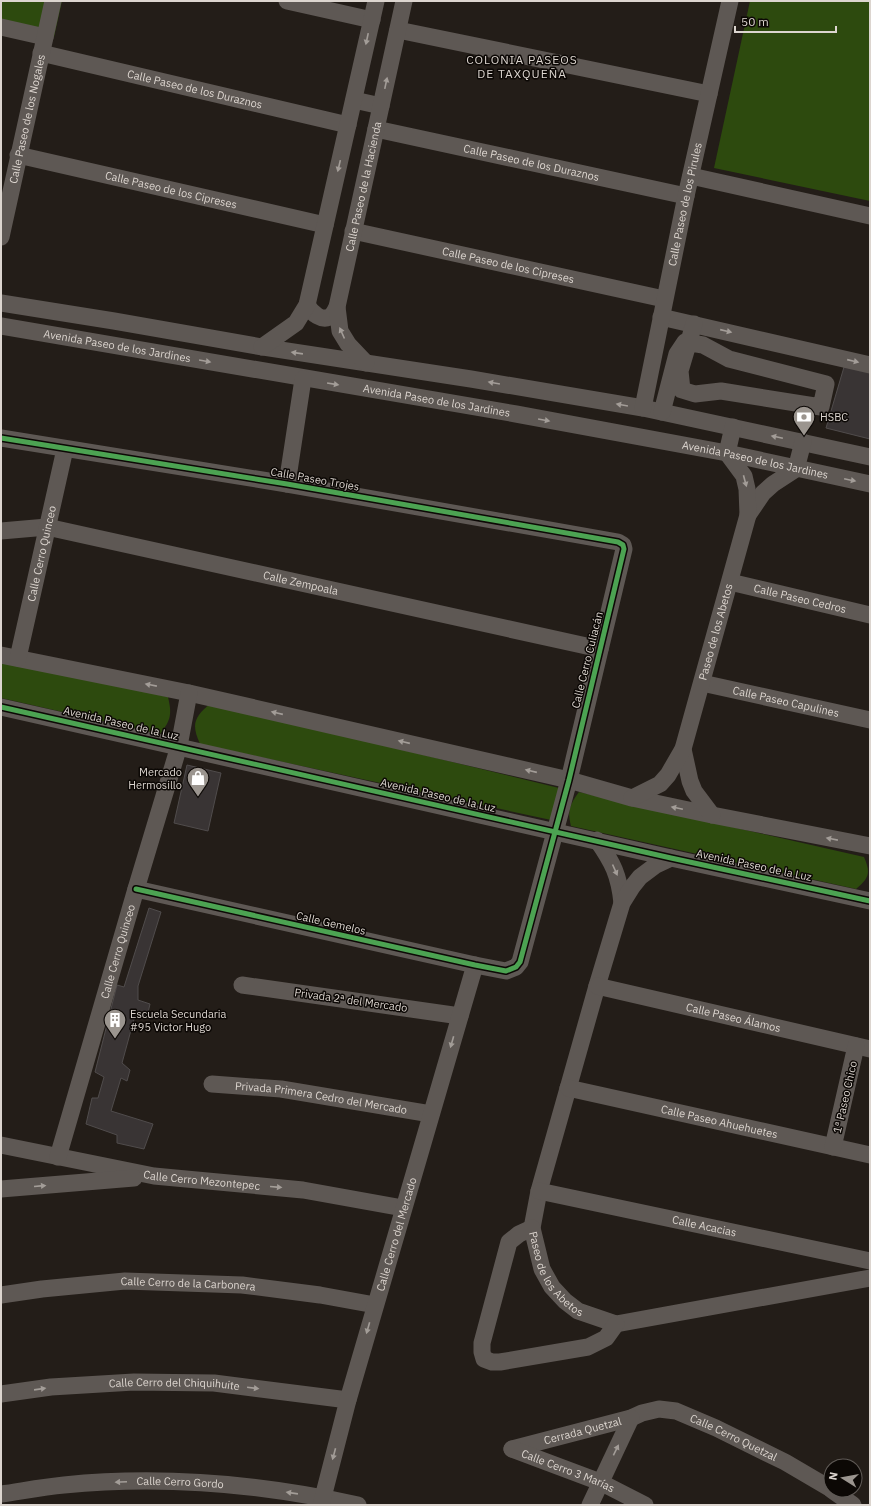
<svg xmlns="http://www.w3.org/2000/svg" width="871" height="1506" font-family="'IBM Plex Sans',sans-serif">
  <rect width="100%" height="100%" fill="#231d18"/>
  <g fill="#2d4a0e">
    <polygon points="1,1 62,1 54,37 1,25"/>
    <polygon points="750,1 870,1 870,201 714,168"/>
    <path d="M1,658L168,697C172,714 171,720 160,734L1,698Z"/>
    <path d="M211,703L559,788L551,820L200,744C191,724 194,717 211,703Z"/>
    <path d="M579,792L864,857C871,873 869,878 856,889L571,826C567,811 570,804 579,792Z"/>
  </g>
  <g fill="#393434" stroke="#504c4c">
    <polygon points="844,367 870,371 870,439 826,428"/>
    <polygon points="187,765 221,773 208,831 174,823"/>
    <polygon points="149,908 161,912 138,986 138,1000 150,1004 147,1017 136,1012 122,1063 130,1070 127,1081 121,1078 111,1111 153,1124 144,1149 117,1143 117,1135 86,1124 92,1098 98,1098 104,1077 95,1072 117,985 124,987"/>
  </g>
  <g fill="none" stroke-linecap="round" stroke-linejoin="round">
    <g stroke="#5e5854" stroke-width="17">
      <polyline points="287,1 372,20"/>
      <polyline points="1,27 45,37"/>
      <polyline points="398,30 709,94"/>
      <path id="s1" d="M41,53L348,125"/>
      <polyline points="354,100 381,106"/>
      <path id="s2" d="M376,129L686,196"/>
      <path id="s3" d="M18,155L325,225"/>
      <polyline points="691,176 870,216"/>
      <path id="s4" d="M353,231L664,299"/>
      <path id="s5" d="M1,237L53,1"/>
      <polyline points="1,303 114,321 262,347 471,379 643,408 870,457"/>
      <path d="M307,305C311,312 323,324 332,315C334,313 336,309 337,307"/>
      <polyline points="661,317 870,365"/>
      <path id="s6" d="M1,326L516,414L727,453L870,484"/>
      <polyline points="262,347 296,323 307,305 376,1"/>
      <path id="s7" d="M366,363L348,344L340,331L337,307L404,1"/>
      <path id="s8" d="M643,408L686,196L730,1"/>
      <polyline points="662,412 677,354 685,342 703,345 729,359 826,384 821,407 721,391 695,394 682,390 680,371 694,324"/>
      <polyline points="1,438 287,484 618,542 623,545 624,549 569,780 520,962 516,967 506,971 475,965 136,889"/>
      <polyline points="287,484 303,379"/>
      <polyline points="748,515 763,493 773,484 796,469 803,442"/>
      <path id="s9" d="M1,531L47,527L600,649"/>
      <path id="s10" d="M730,582L870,615"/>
      <polyline points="1,655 189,693 569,780 632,798 712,815 870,846"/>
      <path id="s11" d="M18,658L65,449"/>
      <path id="s12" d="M702,683L870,720"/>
      <polyline points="1,707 671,858 870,901"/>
      <polyline points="683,749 690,781 694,791 712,815"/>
      <path id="s13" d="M632,798L660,784L668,775L683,749L748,515L747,489L744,476L727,453L733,427"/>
      <path d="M597,840C613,863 619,875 622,903"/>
      <path id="s14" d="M671,858L656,865L640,877L632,887L622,903L597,986L539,1191L532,1228L542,1269L552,1287L565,1301L578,1311L616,1324L870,1278"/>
      <polyline points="242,985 460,1016"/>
      <path id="s15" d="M597,986L870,1049"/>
      <path id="s16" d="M212,1084L281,1089L431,1114"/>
      <path id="s17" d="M568,1088L870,1155"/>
      <path id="s18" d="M1,1145L154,1176L303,1190L403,1208"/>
      <polyline points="833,1147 856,1046"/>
      <path id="s19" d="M58,1157L136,889L179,746L189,693"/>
      <polyline points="1,1189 134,1178"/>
      <path id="s20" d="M539,1191L870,1261"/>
      <polyline points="532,1228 519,1234 509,1242 482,1343 482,1352 484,1359 492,1362 500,1362 588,1347 606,1338 616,1324"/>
      <path id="s21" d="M1,1295L42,1289L125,1281L242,1285L320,1295L375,1305"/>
      <path id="s22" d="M1,1394L51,1387L134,1382L214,1383L348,1400"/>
      <path id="s23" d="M512,1449L631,1418L642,1413L659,1409L676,1411L716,1428L785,1462L831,1489"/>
      <path id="s24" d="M512,1449L600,1482L645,1505"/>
      <polyline points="832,1490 853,1505"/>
      <path id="s25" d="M1,1494C22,1491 43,1487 64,1485C162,1475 262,1484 358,1505"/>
      <path id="s26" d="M321,1505L348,1400L475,965"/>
      <polyline points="590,1505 631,1418"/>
    </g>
    <g stroke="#0c0805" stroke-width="8">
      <g id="cycleway">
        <polyline points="1,438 287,484 618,542 623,545 624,549 569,780 520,962 516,967 506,971 475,965 136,889"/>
        <polyline points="1,707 671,858 870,901"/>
      </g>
    </g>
    <use href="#cycleway" stroke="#4ca352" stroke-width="5"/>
  </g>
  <defs><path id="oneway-solid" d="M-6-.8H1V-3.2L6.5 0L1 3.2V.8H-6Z"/></defs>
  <g fill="#a39d98">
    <use href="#oneway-solid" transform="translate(367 39) rotate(102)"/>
    <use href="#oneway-solid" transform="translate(386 83) rotate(-78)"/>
    <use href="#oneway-solid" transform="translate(339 166) rotate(103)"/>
    <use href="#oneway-solid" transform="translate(726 331) rotate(13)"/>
    <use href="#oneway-solid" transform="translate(342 333) rotate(-114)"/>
    <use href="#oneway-solid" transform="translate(297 353) rotate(-172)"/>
    <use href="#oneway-solid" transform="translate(205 361) rotate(10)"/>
    <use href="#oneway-solid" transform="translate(853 361) rotate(13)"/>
    <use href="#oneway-solid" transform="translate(494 383) rotate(-170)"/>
    <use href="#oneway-solid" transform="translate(333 384) rotate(9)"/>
    <use href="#oneway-solid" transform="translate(622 405) rotate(-170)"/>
    <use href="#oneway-solid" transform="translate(544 420) rotate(10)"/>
    <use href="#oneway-solid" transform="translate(777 437) rotate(-168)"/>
    <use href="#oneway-solid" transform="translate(850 480) rotate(12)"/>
    <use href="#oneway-solid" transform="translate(745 481) rotate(75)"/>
    <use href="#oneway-solid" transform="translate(151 685) rotate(-169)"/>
    <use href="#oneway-solid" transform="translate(277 713) rotate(-167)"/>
    <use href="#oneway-solid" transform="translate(404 742) rotate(-167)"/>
    <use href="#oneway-solid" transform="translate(531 771) rotate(-167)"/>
    <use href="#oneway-solid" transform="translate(677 808) rotate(-168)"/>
    <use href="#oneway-solid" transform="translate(832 839) rotate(-169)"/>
    <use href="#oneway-solid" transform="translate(615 870) rotate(66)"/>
    <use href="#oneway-solid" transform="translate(452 1042) rotate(106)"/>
    <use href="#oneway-solid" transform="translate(40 1186) rotate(-5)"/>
    <use href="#oneway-solid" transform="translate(276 1187) rotate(5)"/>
    <use href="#oneway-solid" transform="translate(368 1328) rotate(106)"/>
    <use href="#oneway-solid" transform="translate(253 1388) rotate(7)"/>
    <use href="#oneway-solid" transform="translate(40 1389) rotate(-8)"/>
    <use href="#oneway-solid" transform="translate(616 1450) rotate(-64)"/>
    <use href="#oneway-solid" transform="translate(334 1454) rotate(105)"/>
    <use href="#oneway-solid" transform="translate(121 1482) rotate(177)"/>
    <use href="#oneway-solid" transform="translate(292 1493) rotate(-172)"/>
  </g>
  <defs>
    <g id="bank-pin" transform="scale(1.15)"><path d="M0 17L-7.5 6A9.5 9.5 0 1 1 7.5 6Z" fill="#9b958f" stroke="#0c0805"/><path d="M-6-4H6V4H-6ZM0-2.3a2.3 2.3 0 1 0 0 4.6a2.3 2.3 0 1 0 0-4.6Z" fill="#fff"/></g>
    <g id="shop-pin" transform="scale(1.15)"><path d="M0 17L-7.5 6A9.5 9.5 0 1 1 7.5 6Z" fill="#9b958f" stroke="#0c0805"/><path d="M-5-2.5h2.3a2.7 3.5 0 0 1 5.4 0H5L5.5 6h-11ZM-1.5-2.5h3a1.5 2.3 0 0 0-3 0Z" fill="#fff"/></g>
    <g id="building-pin" transform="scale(1.15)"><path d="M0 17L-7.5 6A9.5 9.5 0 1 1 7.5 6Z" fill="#9b958f" stroke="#0c0805"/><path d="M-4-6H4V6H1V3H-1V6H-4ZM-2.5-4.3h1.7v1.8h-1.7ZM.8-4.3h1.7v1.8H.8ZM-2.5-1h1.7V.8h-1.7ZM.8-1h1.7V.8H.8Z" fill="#fff"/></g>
  </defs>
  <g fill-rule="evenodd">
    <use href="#bank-pin" x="804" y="417"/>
    <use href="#shop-pin" x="198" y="778"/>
    <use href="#building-pin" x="115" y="1020"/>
  </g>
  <g text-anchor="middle" stroke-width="3" stroke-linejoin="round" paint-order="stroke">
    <g font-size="11" fill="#dcd5cf" stroke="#0c0805">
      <text dy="4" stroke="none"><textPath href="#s1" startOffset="158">Calle Paseo de los Duraznos</textPath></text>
      <text dy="4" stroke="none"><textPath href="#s5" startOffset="121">Calle Paseo de los Nogales</textPath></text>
      <text dy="4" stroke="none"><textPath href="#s2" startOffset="159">Calle Paseo de los Duraznos</textPath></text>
      <text dy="4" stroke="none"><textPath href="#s7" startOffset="189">Calle Paseo de la Hacienda</textPath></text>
      <text dy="4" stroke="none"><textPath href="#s3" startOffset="157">Calle Paseo de los Cipreses</textPath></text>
      <text dy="4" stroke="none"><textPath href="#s8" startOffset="208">Calle Paseo de los Pirules</textPath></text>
      <text dy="4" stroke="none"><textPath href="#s4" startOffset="159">Calle Paseo de los Cipreses</textPath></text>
      <text dy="4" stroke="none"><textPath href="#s6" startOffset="118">Avenida Paseo de los Jardines</textPath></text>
      <text dy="4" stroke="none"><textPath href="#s6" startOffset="442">Avenida Paseo de los Jardines</textPath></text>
      <text dy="4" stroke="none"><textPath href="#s6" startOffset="766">Avenida Paseo de los Jardines</textPath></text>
      <text transform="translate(315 479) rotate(10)" y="4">Calle Paseo Trojes</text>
      <text dy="4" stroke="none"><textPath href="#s11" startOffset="107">Calle Cerro Quinceo</textPath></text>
      <text dy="4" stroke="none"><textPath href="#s9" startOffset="306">Calle Zempoala</textPath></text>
      <text dy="4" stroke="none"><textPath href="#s10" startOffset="72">Calle Paseo Cedros</textPath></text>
      <text dy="4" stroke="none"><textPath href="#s13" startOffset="195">Paseo de los Abetos</textPath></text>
      <text transform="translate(587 660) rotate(-76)" y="4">Calle Cerro Culiacán</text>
      <text dy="4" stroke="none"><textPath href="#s12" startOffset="86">Calle Paseo Capulines</textPath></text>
      <text transform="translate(121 723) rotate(13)" y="4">Avenida Paseo de la Luz</text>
      <text transform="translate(438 795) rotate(13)" y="4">Avenida Paseo de la Luz</text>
      <text transform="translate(754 865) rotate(12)" y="4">Avenida Paseo de la Luz</text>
      <text transform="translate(331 923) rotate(13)" y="4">Calle Gemelos</text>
      <text dy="4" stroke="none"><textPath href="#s19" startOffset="214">Calle Cerro Quinceo</textPath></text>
      <text transform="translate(351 1000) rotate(8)" y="4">Privada 2ª del Mercado</text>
      <text dy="4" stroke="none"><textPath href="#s15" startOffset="140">Calle Paseo Álamos</textPath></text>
      <text transform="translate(845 1097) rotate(-77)" y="4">1ª Paseo Chico</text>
      <text dy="4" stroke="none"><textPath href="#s16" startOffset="110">Privada Primera Cedro del Mercado</textPath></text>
      <text dy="4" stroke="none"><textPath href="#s17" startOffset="155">Calle Paseo Ahuehuetes</textPath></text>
      <text dy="4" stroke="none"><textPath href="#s18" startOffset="204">Calle Cerro Mezontepec</textPath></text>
      <text dy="4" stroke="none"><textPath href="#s20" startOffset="169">Calle Acacias</textPath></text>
      <text dy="4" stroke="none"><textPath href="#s26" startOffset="281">Calle Cerro del Mercado</textPath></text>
      <text dy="4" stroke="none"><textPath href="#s14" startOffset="459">Paseo de los Abetos</textPath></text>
      <text dy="4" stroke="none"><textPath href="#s21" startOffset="188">Calle Cerro de la Carbonera</textPath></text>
      <text dy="4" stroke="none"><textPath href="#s22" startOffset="174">Calle Cerro del Chiquihuite</textPath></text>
      <text dy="4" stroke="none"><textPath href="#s23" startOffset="73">Cerrada Quetzal</textPath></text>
      <text dy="4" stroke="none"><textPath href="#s23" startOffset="233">Calle Cerro Quetzal</textPath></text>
      <text dy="4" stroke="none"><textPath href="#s24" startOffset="60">Calle Cerro 3 Marías</textPath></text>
      <text dy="4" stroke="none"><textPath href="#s25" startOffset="180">Calle Cerro Gordo</textPath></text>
    </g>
    <g font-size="11" fill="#dcd5cf" stroke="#0c0805" text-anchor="start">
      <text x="820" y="421">HSBC</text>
      <text x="182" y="776" text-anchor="end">Mercado<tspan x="182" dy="13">Hermosillo</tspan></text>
      <text x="130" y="1018">Escuela Secundaria<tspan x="130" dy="13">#95 Victor Hugo</tspan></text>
    </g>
    <g font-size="12" letter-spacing="1" fill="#dcd5cf" stroke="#0c0805">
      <text x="522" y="64">COLONIA PASEOS<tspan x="522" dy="14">DE TAXQUEÑA</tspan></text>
    </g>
  </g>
  <rect width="871" height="1506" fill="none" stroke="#dcd5cf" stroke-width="4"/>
  <g transform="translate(843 1478) rotate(281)"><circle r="19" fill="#0c0805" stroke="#5f5a56"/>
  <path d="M0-3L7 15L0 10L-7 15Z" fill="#9b958f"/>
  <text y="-6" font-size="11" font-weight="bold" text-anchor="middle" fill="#dcd5cf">N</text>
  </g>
  <path d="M735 26v6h101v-6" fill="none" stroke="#dcd5cf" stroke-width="2"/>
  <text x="741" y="26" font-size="12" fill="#dcd5cf" stroke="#0c0805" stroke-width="3" paint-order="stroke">50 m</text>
</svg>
